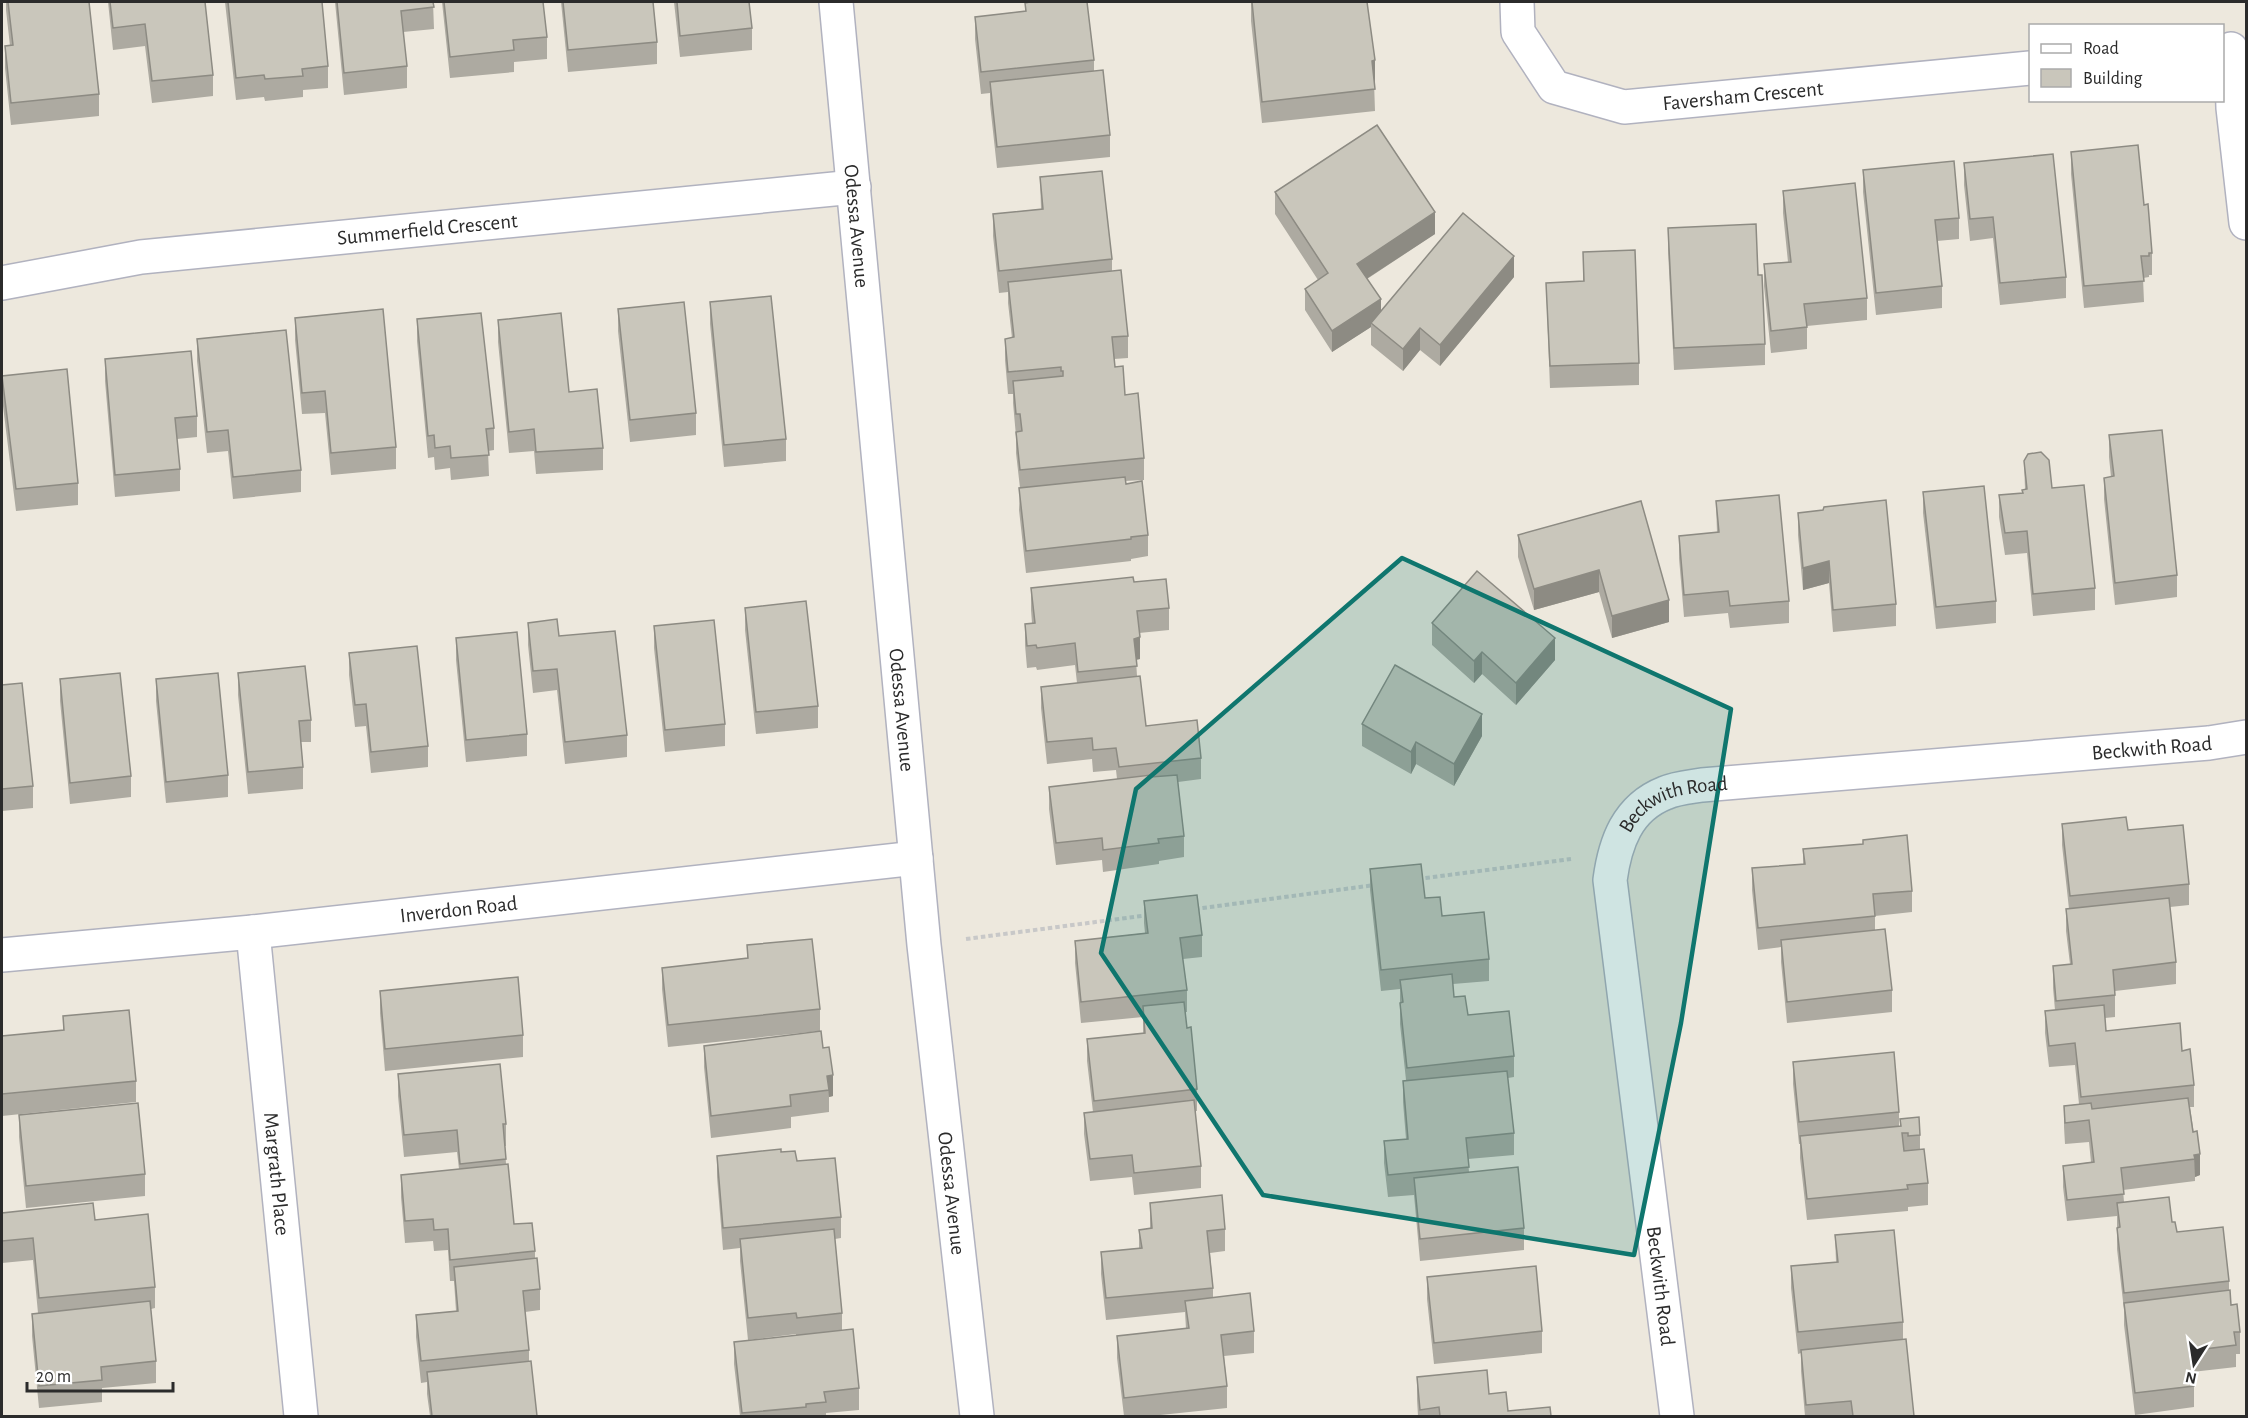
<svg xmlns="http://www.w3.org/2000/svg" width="2248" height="1418" font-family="'Alegreya Sans',sans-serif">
  <rect width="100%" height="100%" fill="#ede8dd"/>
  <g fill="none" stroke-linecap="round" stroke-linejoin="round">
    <g stroke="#b1b2bf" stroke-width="36">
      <g id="street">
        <path id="s1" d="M836,2L924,945L977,1416"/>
        <path id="s2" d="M1517,2L1518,32L1554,87L1624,107L2030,68"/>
        <polyline points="2231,49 2233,108 2246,223"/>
        <path id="s3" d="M2,283L141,257L854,187"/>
        <path id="s4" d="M253,932L301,1416"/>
        <path id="s5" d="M2,955L253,932L916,858"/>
        <path id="s6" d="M1677,1416L1610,880C1615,843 1627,808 1665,793C1676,788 1690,787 1702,785L2209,743L2246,737"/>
      </g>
    </g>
    <g stroke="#c8c8c8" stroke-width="4" stroke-dasharray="4.5 3" stroke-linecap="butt">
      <polyline points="1418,879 1571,859"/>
      <polyline points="1195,909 1375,885"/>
      <polyline points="966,939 1149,915"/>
    </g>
    <use href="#street" stroke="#fff" stroke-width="33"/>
  </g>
  <g fill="#adaaa1">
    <polygon points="6,2 89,2 99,94 99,116 11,125 5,68 5,46 10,46 6,10"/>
    <polygon points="108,2 205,2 213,75 213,96 152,103 145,46 113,50"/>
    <polygon points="225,2 322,2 328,66 328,88 303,90 303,97 265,101 264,97 236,100"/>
    <polygon points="335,2 433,2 434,29 403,32 407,66 407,88 344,95"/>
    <polygon points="442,2 543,2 547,37 547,59 514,62 514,72 450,78"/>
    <polygon points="561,2 653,2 657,42 657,64 568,72"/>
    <polygon points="674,2 749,2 752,28 752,50 680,57"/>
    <polygon points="1028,2 1027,2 1087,2 1094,60 1094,71 1110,135 1110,157 997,168 990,104 990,93 981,94 975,39 975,17 1025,11 1025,3"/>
    <polygon points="1251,2 1375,82 1374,82 1375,111 1262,123 1251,21"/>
    <polygon points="2071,152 2144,205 2152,253 2152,275 2149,275 2149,277 2143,278 2144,302 2084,308 2071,174"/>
    <polygon points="1964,163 2066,277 2066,298 2000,305 1993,238 1970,241 1964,185"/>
    <polygon points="1863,170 1959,218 1959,239 1937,241 1942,286 1942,308 1876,315 1863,192"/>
    <polygon points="1040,177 1112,259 1112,271 1128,336 1128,358 1114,359 1115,367 1125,395 1144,458 1144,480 1125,481 1148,535 1148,556 1131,559 1131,561 1026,573 1019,510 1020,488 1016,453 1016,436 1013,403 1013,394 1008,394 1005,360 1005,339 1012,338 1008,303 1008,292 999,293 993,236 993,214 1041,209"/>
    <polygon points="1783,191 1867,298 1867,320 1807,326 1807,349 1771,353 1764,286 1764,264 1788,262 1783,213"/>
    <polygon points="1275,192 1435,234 1367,279 1381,312 1514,277 1440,366 1420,350 1403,371 1371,345 1371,327 1332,352 1305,310 1305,289 1318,280 1275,214"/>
    <polygon points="1668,228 1758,275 1765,344 1765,365 1674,370 1668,250"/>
    <polygon points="1583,252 1639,363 1639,385 1550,388 1546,283 1583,281"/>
    <polygon points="710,302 786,439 786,461 724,467 710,324"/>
    <polygon points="618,309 696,413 696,435 630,442 618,331"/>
    <polygon points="295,318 396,447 396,469 331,475 325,413 302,414 295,340"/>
    <polygon points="417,319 494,428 494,450 488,451 489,476 451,480 450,468 435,470 434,457 428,458 417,341"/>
    <polygon points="498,320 569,392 603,448 603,470 536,474 534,451 509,453 498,342"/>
    <polygon points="197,339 301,470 301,492 233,499 228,451 207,453 197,361"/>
    <polygon points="105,359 197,416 197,437 177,439 180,469 180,491 115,497 105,381"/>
    <polygon points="2,376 78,483 78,505 16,511 2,398"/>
    <polygon points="2109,435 2177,575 2177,597 2115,605 2104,499 2104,478 2111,477 2109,457"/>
    <polygon points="2024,461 2052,488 2095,588 2095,610 2033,616 2027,553 2005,555 1999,517 1999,495 2022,493 2025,489"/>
    <polygon points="1923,492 1996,601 1996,623 1936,629 1923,513"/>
    <polygon points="1641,501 1669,622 1612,638 1599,592 1534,610 1518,557 1518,535"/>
    <polygon points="1716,501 1789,601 1789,623 1730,628 1728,613 1684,617 1679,558 1679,536 1717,533"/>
    <polygon points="1798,513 1896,604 1896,626 1833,632 1829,583 1803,590 1798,535"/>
    <polygon points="1134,582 1169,608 1169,630 1139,633 1140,659 1136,660 1137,676 1146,726 1201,758 1201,779 1178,782 1184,836 1184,857 1159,861 1159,864 1103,872 1102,860 1056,865 1049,809 1049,787 1117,779 1116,770 1093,772 1092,759 1047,764 1041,708 1041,687 1077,683 1075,665 1037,670 1036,667 1027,668 1025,645 1025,624 1032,623 1031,610 1031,588"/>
    <polygon points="745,608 818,706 818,728 756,734 745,630"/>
    <polygon points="528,623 559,636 627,735 627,757 565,764 557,690 533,693 528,645"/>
    <polygon points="1432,623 1555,660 1516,705 1482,674 1474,683 1432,645"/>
    <polygon points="654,626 725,724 725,746 665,752 654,648"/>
    <polygon points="456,638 527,734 527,756 466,762 456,660"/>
    <polygon points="349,653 428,746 428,767 371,773 366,726 355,727 349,675"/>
    <polygon points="238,673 311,720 311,742 301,742 303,767 303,789 248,794 238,695"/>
    <polygon points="60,679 131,776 131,797 70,804 60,701"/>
    <polygon points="156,679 228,775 228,797 166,803 156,701"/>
    <polygon points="2,685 33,786 33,808 2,811"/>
    <polygon points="1362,724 1482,736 1454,786 1416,764 1411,774 1362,746"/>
    <polygon points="2062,824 2128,830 2189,884 2189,905 2170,907 2176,962 2176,984 2115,991 2115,1017 2105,1018 2106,1031 2182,1051 2194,1085 2194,1107 2190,1107 2200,1175 2195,1177 2195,1181 2123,1190 2124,1202 2172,1222 2177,1232 2229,1281 2229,1290 2231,1305 2240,1332 2240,1354 2236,1354 2236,1367 2192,1372 2194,1386 2194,1407 2135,1415 2124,1325 2124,1310 2117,1249 2117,1216 2067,1221 2063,1187 2063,1166 2091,1162 2089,1142 2065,1144 2064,1127 2064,1106 2079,1104 2075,1065 2049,1067 2045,1033 2045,1011 2055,1010 2053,988 2053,966 2070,964 2066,931 2066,909 2069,909 2062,845"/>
    <polygon points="1803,849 1912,891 1912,912 1875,916 1875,930 1892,990 1892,1012 1787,1023 1781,962 1781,947 1758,950 1752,890 1752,868 1803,864"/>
    <polygon points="1370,869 1425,898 1489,959 1489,981 1453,984 1454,997 1468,1015 1514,1056 1514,1077 1508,1078 1514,1133 1514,1155 1468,1159 1469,1172 1524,1228 1524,1250 1420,1261 1414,1195 1388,1197 1384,1163 1384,1141 1406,1139 1403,1102 1403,1081 1406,1080 1400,1024 1400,989 1381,991 1370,890"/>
    <polygon points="1144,901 1202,935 1202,957 1183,959 1187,990 1187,1012 1185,1012 1187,1028 1197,1089 1197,1111 1195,1111 1201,1166 1201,1188 1134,1195 1132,1177 1090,1181 1084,1134 1084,1113 1093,1112 1087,1061 1087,1039 1143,1033 1143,1017 1081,1023 1075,963 1075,941 1145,933 1144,923"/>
    <polygon points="747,945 820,1009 820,1031 668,1047 662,989 662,968 747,958"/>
    <polygon points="380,991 523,1035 523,1057 385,1071 380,1013"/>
    <polygon points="63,1016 136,1081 136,1102 2,1116 2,1036 63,1030"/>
    <polygon points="704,1046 823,1048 833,1096 829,1097 829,1112 791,1117 791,1128 711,1138 704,1067"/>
    <polygon points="1793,1062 1899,1112 1899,1126 1900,1126 1900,1119 1920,1135 1920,1150 1928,1183 1928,1205 1908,1207 1908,1211 1807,1220 1800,1158 1800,1144 1799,1144 1793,1084"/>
    <polygon points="398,1074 506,1124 506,1146 505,1146 506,1164 514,1224 535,1251 535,1259 540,1289 540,1310 525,1312 529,1350 529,1361 537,1416 430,1416 427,1394 427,1382 421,1383 416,1337 416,1315 456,1311 454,1281 450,1281 448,1250 434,1251 433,1241 405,1243 401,1197 401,1175 459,1169 457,1152 404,1157 398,1096"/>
    <polygon points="19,1115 145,1174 145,1196 26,1208 19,1137"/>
    <polygon points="781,1152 797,1161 841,1217 841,1238 835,1239 842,1313 842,1331 859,1388 859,1410 826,1413 826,1416 740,1416 734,1364 734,1342 796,1336 796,1334 748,1340 740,1261 740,1248 723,1250 717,1177 717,1156"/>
    <polygon points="1150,1203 1225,1229 1225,1251 1210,1253 1213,1288 1213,1297 1254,1331 1254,1353 1224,1356 1227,1386 1227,1408 1151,1416 1124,1416 1117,1358 1117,1336 1186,1329 1185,1312 1106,1320 1101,1274 1101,1252 1139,1248 1139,1230 1150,1229"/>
    <polygon points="2,1213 95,1220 155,1287 155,1308 151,1309 156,1361 156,1383 102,1388 102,1402 39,1408 32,1336 32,1314 38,1313 33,1260 2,1263"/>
    <polygon points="1835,1235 1903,1322 1903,1340 1914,1416 1805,1416 1801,1371 1801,1353 1798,1354 1791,1288 1791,1266 1836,1262"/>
    <polygon points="1427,1277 1542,1331 1542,1353 1434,1364 1427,1299"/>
    <polygon points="1417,1377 1489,1394 1508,1411 1551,1416 1418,1416 1417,1399"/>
  </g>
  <g fill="#8d8b83">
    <polygon points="1375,60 1375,82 1372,83 1372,61"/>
    <polygon points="1435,212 1435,234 1357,285 1357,264"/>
    <polygon points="1514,256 1514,277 1440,366 1440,345"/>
    <polygon points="1381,299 1381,321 1371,323 1371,327 1332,352 1332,331"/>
    <polygon points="1420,328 1420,350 1403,371 1403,349"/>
    <polygon points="1829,561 1829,583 1803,590 1803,568"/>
    <polygon points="1599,570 1599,592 1534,610 1534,589"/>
    <polygon points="1669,600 1669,622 1612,638 1612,616"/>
    <polygon points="1140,637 1140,659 1134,660 1134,639"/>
    <polygon points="1555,638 1555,660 1516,705 1516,683"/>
    <polygon points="1482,652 1482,674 1474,683 1474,661"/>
    <polygon points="1482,714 1482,736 1454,786 1454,764"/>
    <polygon points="1416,742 1416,764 1411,774 1411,752"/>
    <polygon points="833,1075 833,1096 829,1097 827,1076"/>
    <polygon points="2200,1154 2200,1175 2195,1177 2194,1155"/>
  </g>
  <g fill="#c9c6bb" stroke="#8d8b83" stroke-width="1.5">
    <polygon points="8,2 89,2 99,94 11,103 5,46 13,45"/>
    <polygon points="110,2 205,2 213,75 152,81 145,24 113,28"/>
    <polygon points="228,2 322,2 328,66 302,69 303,76 265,79 264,75 236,78"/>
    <polygon points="337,2 433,2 434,7 401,11 407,66 344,73"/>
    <polygon points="444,2 543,2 547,37 513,40 514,50 450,57"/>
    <polygon points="563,2 653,2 657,42 568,50"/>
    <polygon points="677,2 749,2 752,28 680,36"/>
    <polygon points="1030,2 1087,2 1094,60 981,72 975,17 1026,11 1025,3"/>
    <polygon points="1252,2 1367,2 1375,60 1372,61 1375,89 1262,102"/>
    <polygon points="1103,70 1110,135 997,147 990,82"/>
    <polygon points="1377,125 1435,212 1357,264 1381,299 1332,331 1305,289 1328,273 1275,192"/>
    <polygon points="2138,145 2144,205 2148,204 2152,253 2149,253 2149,256 2141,256 2144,281 2084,286 2071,152"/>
    <polygon points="2053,154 2066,277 2000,283 1993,217 1970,219 1964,163"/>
    <polygon points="1954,161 1959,218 1935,220 1942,286 1876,293 1863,170"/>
    <polygon points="1102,171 1112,259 999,271 993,214 1043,209 1040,177"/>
    <polygon points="1855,183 1867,298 1804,304 1807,327 1771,331 1764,264 1791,262 1783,191"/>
    <polygon points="1463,213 1514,256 1440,345 1420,328 1403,349 1371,323"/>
    <polygon points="1756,224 1758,275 1762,275 1765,344 1674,348 1668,228"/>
    <polygon points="1635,250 1639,363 1550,366 1546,283 1584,281 1583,252"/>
    <polygon points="1121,270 1128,336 1112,337 1115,367 1123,366 1125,395 1138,393 1144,458 1020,470 1016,432 1022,431 1020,414 1016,414 1013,381 1063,376 1063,371 1061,371 1061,367 1008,372 1005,339 1014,337 1008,282"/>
    <polygon points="771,296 786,439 724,445 710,302"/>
    <polygon points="684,302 696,413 630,420 618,309"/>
    <polygon points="383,309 396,447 331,453 325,391 302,393 295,318"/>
    <polygon points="481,313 494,428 486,429 489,455 451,458 450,446 435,448 434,435 428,436 417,319"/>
    <polygon points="561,313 569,392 597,389 603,448 536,452 534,429 509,432 498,320"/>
    <polygon points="286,330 301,470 233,477 228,430 207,432 197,339"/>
    <polygon points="191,351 197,416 175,418 180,469 115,475 105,359"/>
    <polygon points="67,369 78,483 16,489 2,376"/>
    <polygon points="2162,430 2177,575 2115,583 2104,478 2114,476 2109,435"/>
    <polygon points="2041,452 2049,460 2052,488 2084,485 2095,588 2033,594 2027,531 2005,533 1999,495 2023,493 2022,490 2027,489 2024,461 2028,454"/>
    <polygon points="1125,477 1126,484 1142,481 1148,535 1131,537 1131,539 1026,551 1019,488"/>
    <polygon points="1984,486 1996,601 1936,607 1923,492"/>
    <polygon points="1779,495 1789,601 1730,606 1728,591 1684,595 1679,536 1719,532 1716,501"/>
    <polygon points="1886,500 1896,604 1833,610 1829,561 1803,568 1798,513 1823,510 1824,507"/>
    <polygon points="1641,501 1669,600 1612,616 1599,570 1534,589 1518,535"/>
    <polygon points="1477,571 1555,638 1516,683 1482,652 1474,661 1432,623"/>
    <polygon points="1133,577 1134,582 1166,579 1169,608 1137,611 1140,637 1134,639 1137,666 1078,672 1075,643 1037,648 1036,645 1027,646 1025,624 1035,623 1031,588"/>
    <polygon points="806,601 818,706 756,712 745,608"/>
    <polygon points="557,619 559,636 615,631 627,735 565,742 557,669 533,671 528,623"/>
    <polygon points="714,620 725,724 665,730 654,626"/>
    <polygon points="517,632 527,734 466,740 456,638"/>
    <polygon points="417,646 428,746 371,752 366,704 355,705 349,653"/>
    <polygon points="1395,665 1482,714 1454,764 1416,742 1411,752 1362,724"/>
    <polygon points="305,666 311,720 299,721 303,767 248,772 238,673"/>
    <polygon points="120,673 131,776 70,783 60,679"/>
    <polygon points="218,673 228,775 166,782 156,679"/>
    <polygon points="1140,676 1146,726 1197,720 1201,758 1119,767 1116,748 1093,750 1092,738 1047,742 1041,687"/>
    <polygon points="22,683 33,786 2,789 2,685"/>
    <polygon points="1151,775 1151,777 1177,775 1184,836 1158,839 1159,843 1103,850 1102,838 1056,843 1049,787"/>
    <polygon points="2126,817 2128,830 2183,825 2189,884 2070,896 2062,824"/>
    <polygon points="1907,835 1912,891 1873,894 1875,916 1758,928 1752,868 1805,864 1803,849 1863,844 1863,840"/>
    <polygon points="1421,864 1425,898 1440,897 1442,916 1484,912 1489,959 1381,970 1370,869"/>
    <polygon points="1197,895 1202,935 1180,938 1187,990 1081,1002 1075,941 1148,933 1144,901"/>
    <polygon points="2169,898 2176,962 2113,970 2115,995 2056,1001 2053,966 2072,964 2066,909"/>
    <polygon points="1885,929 1892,990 1787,1002 1781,940"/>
    <polygon points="812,939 820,1009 668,1025 662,968 748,958 747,945"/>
    <polygon points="1452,974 1454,997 1465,996 1468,1015 1509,1011 1514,1056 1407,1068 1400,1003 1403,1002 1400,980"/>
    <polygon points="518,977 523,1035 385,1049 380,991"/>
    <polygon points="1184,1002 1187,1028 1191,1027 1197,1089 1094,1101 1087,1039 1145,1033 1143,1006"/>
    <polygon points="2104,1005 2106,1031 2180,1023 2182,1051 2190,1049 2194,1085 2081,1097 2075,1043 2049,1046 2045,1011"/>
    <polygon points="129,1010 136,1081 2,1094 2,1036 64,1030 63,1016"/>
    <polygon points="821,1031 823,1048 829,1047 833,1075 827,1076 829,1090 790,1095 791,1106 711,1116 704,1046"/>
    <polygon points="1894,1052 1899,1112 1799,1122 1793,1062"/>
    <polygon points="500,1064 506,1124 503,1124 506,1159 460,1164 457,1130 404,1135 398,1074"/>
    <polygon points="1507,1071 1514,1133 1466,1138 1469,1167 1388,1175 1384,1141 1408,1139 1403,1081"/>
    <polygon points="2188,1098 2193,1132 2197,1131 2200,1154 2194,1155 2195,1159 2121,1168 2124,1194 2067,1200 2063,1166 2094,1162 2089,1120 2065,1123 2064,1106 2091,1103 2092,1109"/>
    <polygon points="1194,1100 1201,1166 1134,1173 1132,1155 1090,1159 1084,1113"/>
    <polygon points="138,1103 145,1174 26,1186 19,1115"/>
    <polygon points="1919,1117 1920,1135 1908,1136 1908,1133 1902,1133 1904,1151 1924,1149 1928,1183 1907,1185 1908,1189 1807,1199 1800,1136 1901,1126 1900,1119"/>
    <polygon points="781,1149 781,1152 795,1151 797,1161 835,1158 841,1217 723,1228 717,1156"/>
    <polygon points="508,1164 514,1224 532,1223 535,1251 450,1260 448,1229 434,1230 433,1219 405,1221 401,1175"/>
    <polygon points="1518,1167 1524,1228 1420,1239 1414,1178"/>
    <polygon points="1222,1195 1225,1229 1207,1231 1213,1288 1106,1298 1101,1252 1142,1248 1139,1230 1152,1228 1150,1203"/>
    <polygon points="2169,1197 2172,1222 2175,1222 2177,1232 2223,1227 2229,1281 2124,1293 2117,1228 2120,1227 2117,1203"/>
    <polygon points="93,1203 95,1220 148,1214 155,1287 39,1298 33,1238 2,1241 2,1213"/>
    <polygon points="834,1229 842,1313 797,1318 796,1313 748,1318 740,1239"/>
    <polygon points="1894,1230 1903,1322 1798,1332 1791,1266 1838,1262 1835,1235"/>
    <polygon points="537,1258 540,1289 523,1291 529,1350 421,1361 416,1315 458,1311 454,1267"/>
    <polygon points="1536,1266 1542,1331 1434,1343 1427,1277"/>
    <polygon points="2230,1290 2231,1305 2237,1304 2240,1332 2234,1332 2236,1345 2189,1351 2194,1386 2135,1393 2124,1303"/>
    <polygon points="1250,1293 1254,1331 1221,1335 1227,1386 1124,1398 1117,1336 1189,1328 1185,1301"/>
    <polygon points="150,1301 156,1361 101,1367 102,1380 39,1386 32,1314"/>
    <polygon points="853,1329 859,1388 824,1392 826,1402 806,1404 806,1407 742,1413 734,1342"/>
    <polygon points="1906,1339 1914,1416 1853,1416 1851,1401 1806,1405 1801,1350"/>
    <polygon points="531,1361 537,1416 432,1416 427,1372"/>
    <polygon points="1487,1370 1489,1394 1506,1392 1508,1411 1550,1407 1551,1416 1440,1416 1439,1407 1420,1410 1417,1377"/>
  </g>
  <path fill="#0f766e" fill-opacity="0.2" stroke="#0f766e" stroke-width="4.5" stroke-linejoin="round" d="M1402,558L1731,709L1681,1023L1634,1255L1263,1195L1101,953L1136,789Z"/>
  <g text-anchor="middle" stroke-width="5" stroke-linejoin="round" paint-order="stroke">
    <g font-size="21" fill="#2b2b2b" stroke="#fff">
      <text dy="7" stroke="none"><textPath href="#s2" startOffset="288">Faversham Crescent</textPath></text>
      <text dy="7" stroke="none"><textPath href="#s1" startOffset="225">Odessa Avenue</textPath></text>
      <text dy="7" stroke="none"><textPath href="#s3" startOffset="429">Summerfield Crescent</textPath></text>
      <text dy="7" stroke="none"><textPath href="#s1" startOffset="711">Odessa Avenue</textPath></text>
      <text dy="7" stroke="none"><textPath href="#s6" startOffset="1138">Beckwith Road</textPath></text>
      <text dy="7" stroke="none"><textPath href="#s6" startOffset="652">Beckwith Road</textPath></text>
      <text dy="7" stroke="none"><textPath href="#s5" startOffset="459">Inverdon Road</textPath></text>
      <text dy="7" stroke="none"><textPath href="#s4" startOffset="243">Margrath Place</textPath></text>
      <text dy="7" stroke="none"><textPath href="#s1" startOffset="1197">Odessa Avenue</textPath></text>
      <text transform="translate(1661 1286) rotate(83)" y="7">Beckwith Road</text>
    </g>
  </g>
  <rect width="2248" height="1418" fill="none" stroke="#2b2b2b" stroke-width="6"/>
  <rect x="2029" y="24" width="195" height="78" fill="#ffffff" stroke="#aaaaaa" stroke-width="1.5"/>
  <rect x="2041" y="44" width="30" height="9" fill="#ffffff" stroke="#aaaaaa" stroke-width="1.5"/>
  <text x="2083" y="54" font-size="18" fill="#2b2b2b">Road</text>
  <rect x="2041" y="69" width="30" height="18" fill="#c9c6bb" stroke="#aaaaaa" stroke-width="1.5"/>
  <text x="2083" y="84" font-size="18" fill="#2b2b2b">Building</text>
  <g transform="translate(2194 1364) rotate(192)" stroke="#ffffff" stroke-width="4.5" paint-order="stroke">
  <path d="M0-4.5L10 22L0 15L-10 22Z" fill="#2b2b2b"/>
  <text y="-9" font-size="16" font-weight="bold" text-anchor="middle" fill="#2b2b2b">N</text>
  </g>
  <path d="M27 1382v9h146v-9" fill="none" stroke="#2b2b2b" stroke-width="3"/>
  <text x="36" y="1382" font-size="18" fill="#2b2b2b" stroke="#ffffff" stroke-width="4.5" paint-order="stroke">20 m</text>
</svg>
